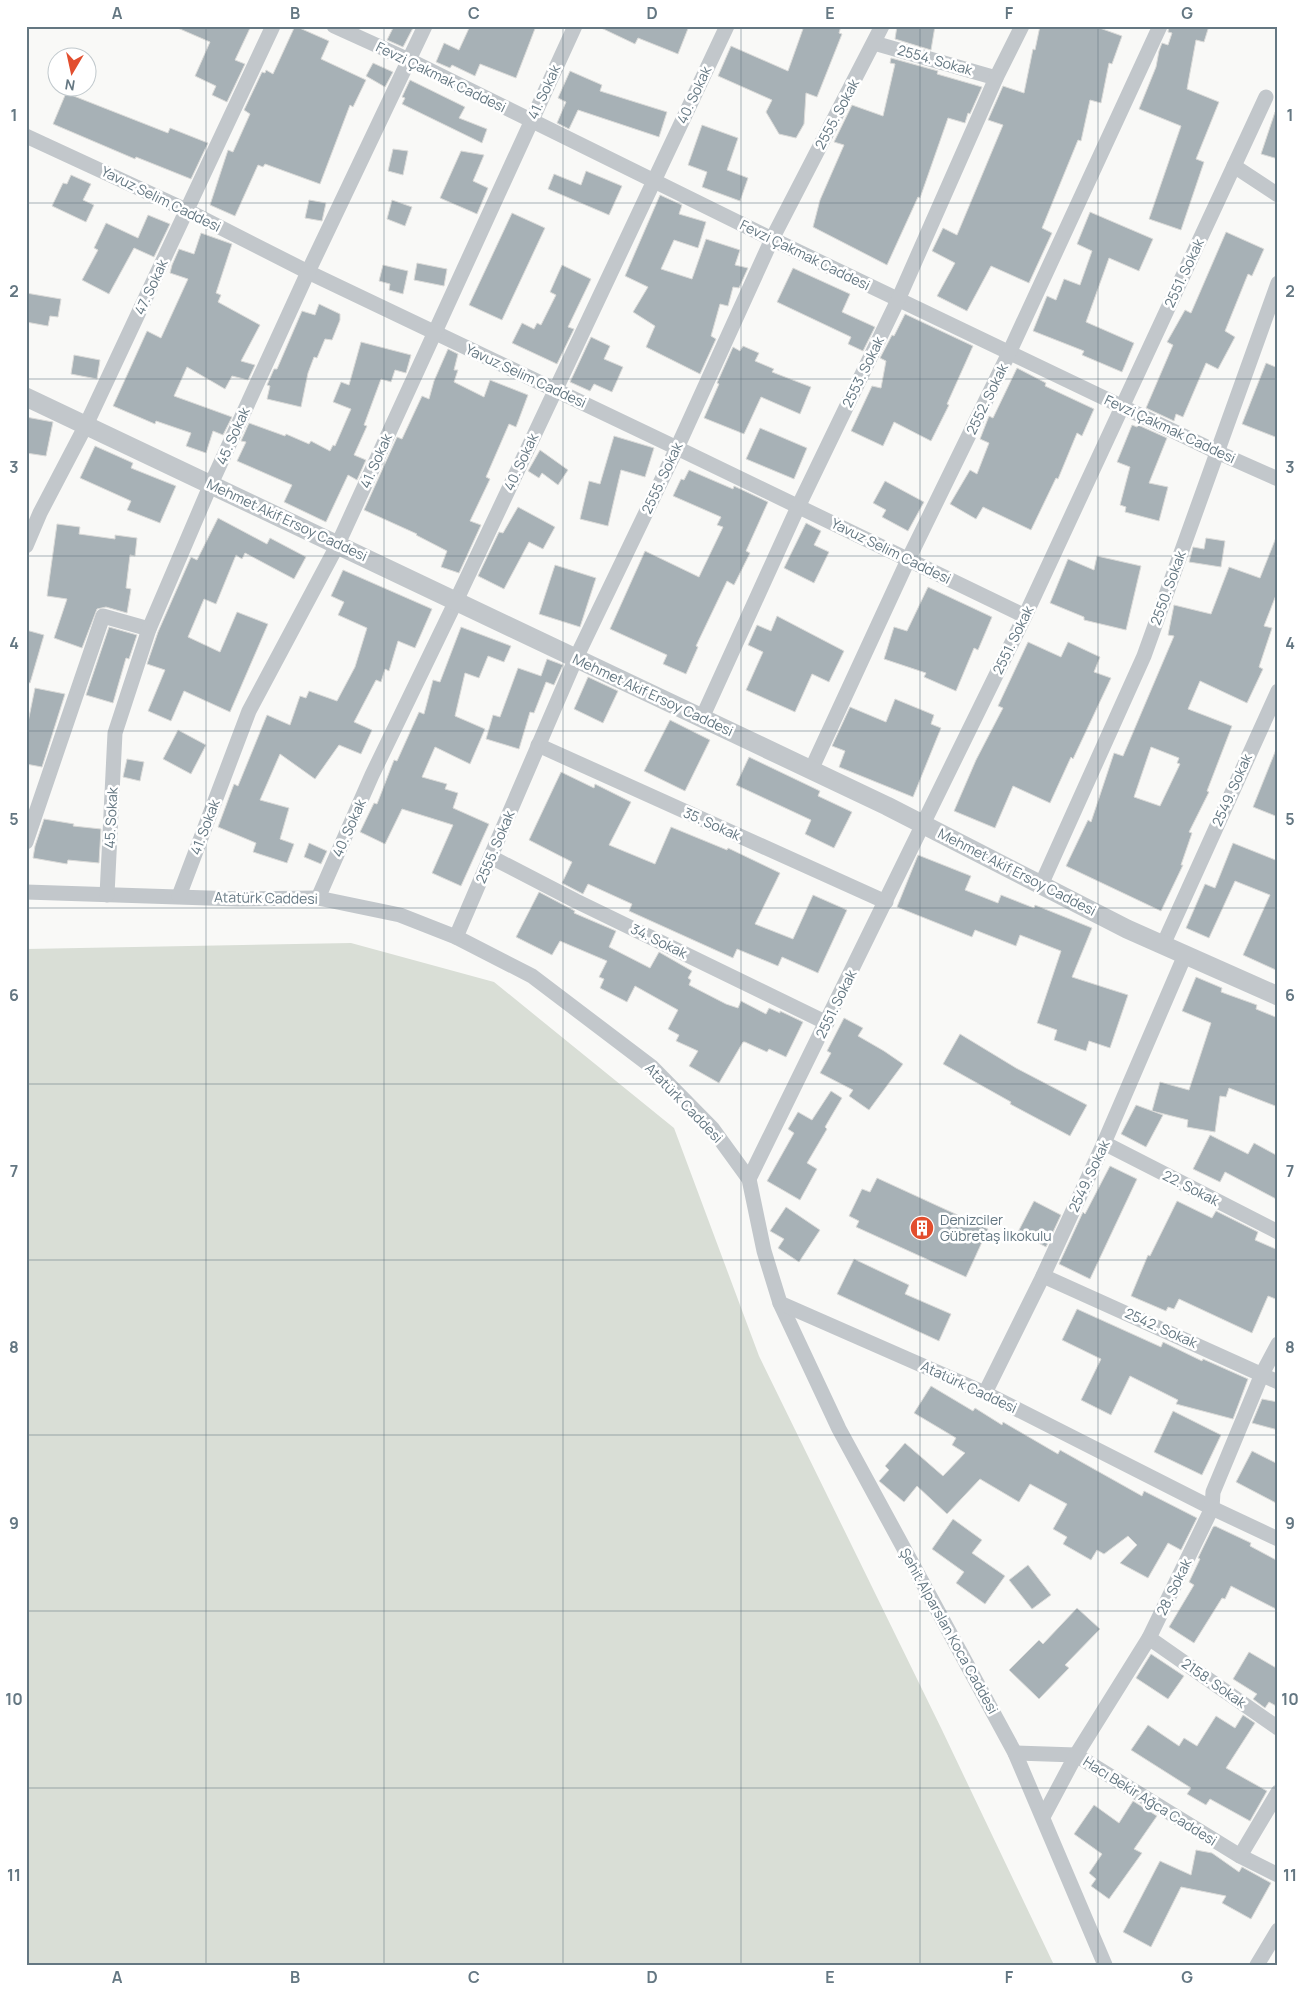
<svg xmlns="http://www.w3.org/2000/svg" width="1304" height="1991" font-family="Manrope,sans-serif">
  <rect width="100%" height="100%" fill="#f9f9f7"/>
  <polygon fill="#d9ded6" points="351,943 494,982 674,1128 759,1356 942,1730 1054,1965 26,1965 26,949"/>
  <g fill="#a7b1b6" stroke="#dbdbd9" fill-rule="evenodd">
    <polygon points="173,26 251,26 235,60 245,64 227,102 212,95 216,86 195,76 210,42"/>
    <polygon points="295,26 329,41 321,59 366,80 353,107 350,105 320,184 265,164 263,167 258,165 235,216 210,205 228,150 233,152 250,114 244,110 262,72 265,73 266,70 273,74"/>
    <polygon points="394,26 414,26 403,47 387,40"/>
    <polygon points="470,26 536,26 516,78 480,64 475,76 452,65 450,68 436,62 444,43 459,50"/>
    <polygon points="597,26 689,26 678,54 638,38 635,44"/>
    <polygon points="804,26 841,26 839,33 842,34 817,97 806,93 804,124 796,138 779,134 766,112 772,100 718,76 731,46 788,71"/>
    <polygon points="897,26 935,26 931,50 895,39"/>
    <polygon points="1040,26 1094,26 1122,36 1112,64 1109,63 1101,103 1090,100 1081,141 1078,140 1042,228 1052,233 1029,283 991,266 967,311 937,296 955,263 932,251 943,228 957,235 1003,125 988,120 1003,86 1024,93 1033,49 1035,50"/>
    <polygon points="1169,26 1209,26 1204,42 1196,40 1187,89 1219,102 1196,159 1204,162 1181,230 1149,219 1181,126 1139,109 1156,67 1159,51 1162,43 1168,45 1172,33 1168,32"/>
    <polygon points="891,58 938,71 937,74 982,87 970,114 968,113 965,123 948,118 920,198 918,197 887,265 813,227 820,200 844,145 834,142 852,105 883,116 895,64 890,63"/>
    <polygon points="373,63 393,72 385,87 366,76"/>
    <polygon points="570,71 602,85 600,91 667,112 659,137 578,110 569,129 557,123 566,102 558,98"/>
    <polygon points="410,80 465,107 459,118 487,129 482,143 402,104 405,98 402,97"/>
    <polygon points="66,93 168,133 170,128 208,143 191,179 136,157 135,159 53,124"/>
    <polygon points="1275,112 1278,113 1278,159 1261,154"/>
    <polygon points="702,125 738,138 727,170 748,178 740,201 702,187 707,172 688,165"/>
    <polygon points="393,149 408,151 403,175 388,171"/>
    <polygon points="461,151 484,155 473,181 488,188 477,214 440,198"/>
    <polygon points="586,171 622,186 609,215 548,189 554,174 581,185"/>
    <polygon points="71,175 91,184 83,200 94,205 86,222 52,206 63,183 67,184"/>
    <polygon points="660,195 682,205 679,214 706,222 698,248 674,240 661,269 692,279 706,239 740,250 735,265 748,268 739,288 733,287 728,306 720,304 711,336 716,339 700,374 646,347 655,326 633,312 648,287 625,276"/>
    <polygon points="309,200 326,203 322,221 305,218"/>
    <polygon points="392,200 412,207 405,226 387,219"/>
    <polygon points="1090,212 1153,239 1139,271 1109,258 1086,322 1134,343 1122,372 1082,355 1084,351 1033,331 1047,296 1056,300 1064,279 1080,285 1092,251 1077,244"/>
    <polygon points="512,213 545,228 502,320 469,305"/>
    <polygon points="148,215 170,224 154,257 134,248 109,294 82,280 98,250 94,248 106,223 138,238"/>
    <polygon points="1226,232 1264,249 1252,276 1248,274 1225,331 1235,337 1218,369 1206,363 1183,417 1176,414 1174,421 1146,408 1173,345 1167,342 1185,310 1191,313"/>
    <polygon points="201,233 232,244 216,293 221,295 218,302 260,325 241,361 255,365 248,380 232,376 225,389 187,367 174,396 232,417 223,435 213,431 206,453 186,446 191,433 156,421 155,424 113,406 147,331 161,338 188,279 170,273 172,265 179,249 194,254"/>
    <polygon points="417,263 447,269 444,286 414,280"/>
    <polygon points="383,265 408,271 403,294 389,290 390,284 379,281"/>
    <polygon points="562,265 591,279 568,327 574,329 557,364 512,343 522,323 534,329 537,323 541,325 556,295 550,292"/>
    <polygon points="793,268 850,294 842,312 875,327 863,351 848,344 851,337 777,302"/>
    <polygon points="26,293 61,299 58,317 50,316 48,326 26,322"/>
    <polygon points="319,304 340,314 340,320 332,340 325,339 317,358 314,357 308,373 301,407 267,399 270,386 267,385 274,369 277,369 302,311 315,315"/>
    <polygon points="905,314 973,346 947,404 949,405 931,441 894,422 883,446 851,431 872,386 881,388 886,361 880,358 892,335 894,336"/>
    <polygon points="591,337 610,346 604,359 623,367 612,392 594,384 590,391 570,382"/>
    <polygon points="361,342 411,355 406,373 395,370 391,382 381,379 364,425 367,426 354,455 366,460 357,480 348,475 326,522 284,502 292,485 237,461 246,442 241,441 249,423 285,436 286,434 309,444 311,441 330,451 333,445 335,446 351,409 333,402 341,382 349,385"/>
    <polygon points="743,346 759,353 755,361 774,369 772,372 811,387 800,414 761,397 744,434 704,418 719,384 717,383 733,347 740,351"/>
    <polygon points="448,349 458,354 454,370 458,370 454,382 484,397 490,380 528,395 516,427 509,424 486,477 490,479 470,521 481,525 459,573 441,567 447,551 416,535 417,534 364,510 397,437 402,439 422,396 429,399 434,381"/>
    <polygon points="74,355 100,360 97,379 71,374"/>
    <polygon points="1266,363 1278,368 1278,438 1242,424"/>
    <polygon points="1017,368 1046,383 1045,386 1094,409 1082,436 1077,433 1058,479 1056,478 1031,530 983,507 976,519 950,504 970,470 977,474 989,443 980,439 989,416 993,418"/>
    <polygon points="26,417 53,422 46,456 26,453"/>
    <polygon points="1132,425 1137,427 1138,425 1167,438 1149,483 1168,487 1159,521 1125,512 1126,507 1120,505 1130,467 1117,462"/>
    <polygon points="760,428 807,448 794,479 746,459"/>
    <polygon points="614,436 654,448 645,477 621,470 608,526 580,519 589,481 600,484"/>
    <polygon points="95,446 133,463 131,468 176,486 160,523 127,510 131,501 80,478"/>
    <polygon points="540,450 568,470 558,485 542,473 539,478 528,471"/>
    <polygon points="689,470 733,489 734,486 768,502 746,551 750,553 734,585 727,581 696,646 698,647 686,674 663,664 667,655 610,629 645,551 699,577 723,527 717,525 721,517 673,496 681,479 684,480"/>
    <polygon points="885,481 924,502 908,531 882,517 886,510 873,503"/>
    <polygon points="518,507 555,527 543,549 529,542 504,589 478,576 499,532 503,533"/>
    <polygon points="218,518 267,544 270,538 306,557 294,579 245,553 242,559 236,555 216,604 204,599 188,637 220,652 237,612 268,624 230,712 184,691 171,721 148,711 165,670 147,664 158,632 191,557 197,560"/>
    <polygon points="806,523 821,531 814,545 829,552 814,583 784,568"/>
    <polygon points="57,524 80,527 79,534 115,539 115,535 137,538 135,556 130,555 126,588 131,589 127,613 106,607 97,609 82,648 54,638 67,599 47,596"/>
    <path d="M1277,535L1278,590L1264,626L1272,628L1259,667L1263,669L1247,703L1200,681L1188,709L1232,726L1207,791L1209,792L1189,832L1192,833L1181,865H1183L1161,911L1066,866L1088,820L1091,822L1114,753L1123,756L1174,636L1168,635L1174,605L1211,614L1229,567L1260,578ZM1151,747L1179,758L1177,763L1180,764L1160,806L1134,797Z"/>
    <polygon points="1206,538 1225,541 1221,567 1189,562 1193,547 1204,549"/>
    <polygon points="1097,556 1141,566 1126,630 1084,620 1084,617 1050,603 1068,559 1094,570"/>
    <polygon points="555,565 596,578 580,627 539,614"/>
    <polygon points="343,570 432,609 415,648 398,641 389,671 385,669 381,682 376,680 354,722 372,730 361,754 339,745 315,779 280,754 260,800 289,808 280,839 294,844 287,863 253,852 256,843 218,827 234,784 238,786 267,715 290,725 300,696 306,698 309,691 337,701 355,667 367,628 338,615 344,602 331,596"/>
    <polygon points="928,587 992,617 978,650 974,648 956,691 924,677 926,673 884,659 894,627 907,631"/>
    <polygon points="777,616 844,651 829,682 812,674 795,712 746,690 763,652 748,645 757,625 771,631"/>
    <polygon points="109,627 137,635 129,659 126,658 113,703 86,695"/>
    <polygon points="461,627 511,646 504,662 488,656 479,678 465,673 455,716 485,729 470,764 435,747 422,777 447,784 445,789 458,793 453,808 489,824 461,886 432,873 453,825 402,809 385,844 360,832 374,803 377,804 394,760 397,761 419,712 424,714 433,680 440,682"/>
    <polygon points="26,630 44,635 30,683 26,682"/>
    <polygon points="1028,642 1061,657 1068,642 1100,657 1094,672 1111,678 1073,759 1071,757 1050,803 1013,786 995,828 954,811 976,760 1003,708 998,706"/>
    <polygon points="547,659 563,665 554,685 546,682 534,713 530,712 519,749 486,739 493,715 500,717 518,668 541,676"/>
    <polygon points="588,677 618,691 603,723 574,709"/>
    <polygon points="35,688 65,694 42,767 26,764 26,732"/>
    <polygon points="895,699 934,715 931,724 941,728 913,797 839,767 845,751 832,746 850,707 886,722"/>
    <polygon points="670,720 710,740 685,791 644,771"/>
    <polygon points="178,730 206,745 191,774 163,759"/>
    <polygon points="1277,747 1278,747 1278,817 1253,807"/>
    <polygon points="749,757 820,791 818,796 852,812 834,848 805,834 811,820 736,785"/>
    <polygon points="127,759 144,762 140,781 123,777"/>
    <polygon points="561,772 594,788 595,784 631,802 609,845 655,864 671,827 727,850 728,848 780,873 755,924 793,939 813,895 847,910 818,973 782,957 778,966 737,949 733,958 629,911 632,904 588,884 583,894 562,883 572,862 529,840"/>
    <polygon points="44,819 74,824 73,826 101,829 99,863 68,860 67,864 33,858 35,846"/>
    <polygon points="309,843 327,851 321,864 304,857"/>
    <polygon points="1233,843 1278,861 1278,971 1243,955 1270,895 1235,881 1209,938 1186,928 1205,884 1215,888"/>
    <polygon points="918,855 971,876 965,890 998,903 1001,895 1034,908 1035,905 1092,928 1072,977 1128,995 1110,1048 1089,1041 1086,1051 1054,1040 1057,1030 1037,1023 1061,951 1020,935 1016,946 975,930 972,937 897,907"/>
    <polygon points="539,892 575,911 574,913 616,931 609,947 650,968 659,952 692,971 688,978 691,980 689,985 726,1004 738,1008 741,1001 766,1014 769,1008 780,1013 780,1011 803,1022 786,1057 769,1049 767,1052 745,1042 743,1042 719,1083 689,1066 698,1051 676,1041 679,1035 668,1029 678,1010 635,986 627,1002 600,988 604,979 599,977 607,961 560,941 552,955 516,937"/>
    <polygon points="1196,977 1222,988 1221,992 1257,1005 1256,1009 1278,1018 1278,1107 1229,1088 1226,1097 1220,1096 1215,1132 1187,1127 1188,1120 1152,1111 1160,1082 1189,1090 1211,1023 1182,1011"/>
    <polygon points="844,1018 863,1028 858,1036 884,1051 903,1064 869,1110 849,1096 853,1090 820,1073 831,1053 827,1051"/>
    <polygon points="960,1034 1016,1068 1087,1105 1070,1136 1010,1104 1011,1102 943,1064"/>
    <polygon points="831,1091 842,1098 825,1127 827,1129 807,1163 817,1169 800,1200 767,1181 794,1133 788,1129 798,1112 812,1120"/>
    <polygon points="1136,1105 1163,1115 1146,1147 1121,1134"/>
    <polygon points="1210,1135 1248,1154 1254,1143 1278,1156 1278,1200 1225,1172 1220,1182 1193,1169"/>
    <polygon points="1110,1166 1137,1179 1090,1279 1059,1264 1083,1212 1085,1214"/>
    <polygon points="877,1178 988,1229 966,1277 856,1227 859,1221 849,1216 862,1189 870,1192"/>
    <polygon points="1034,1201 1061,1215 1046,1247 1018,1232"/>
    <polygon points="1177,1201 1212,1218 1216,1211 1258,1232 1255,1240 1278,1250 1278,1300 1268,1296 1252,1333 1179,1299 1174,1309 1168,1307 1166,1311 1131,1296 1148,1255 1150,1256"/>
    <polygon points="786,1207 820,1230 799,1262 778,1248 784,1239 770,1231"/>
    <polygon points="854,1259 909,1285 905,1294 951,1314 939,1341 837,1294"/>
    <polygon points="1077,1309 1161,1347 1163,1342 1202,1361 1203,1359 1248,1379 1233,1419 1176,1404 1178,1400 1130,1376 1111,1415 1081,1400 1101,1359 1062,1340"/>
    <polygon points="931,1386 973,1411 975,1408 1002,1425 1003,1422 1058,1454 1060,1450 1142,1496 1144,1491 1197,1518 1181,1550 1168,1543 1148,1578 1120,1563 1137,1545 1128,1536 1104,1554 1097,1550 1091,1560 1063,1544 1067,1537 1053,1529 1067,1504 1030,1484 1019,1502 980,1479 947,1514 917,1486 904,1502 879,1481 889,1470 885,1466 905,1443 943,1476 965,1453 952,1445 956,1438 914,1413"/>
    <polygon points="1262,1399 1278,1402 1278,1430 1252,1423"/>
    <polygon points="1173,1411 1221,1435 1202,1475 1154,1452"/>
    <polygon points="1252,1451 1278,1464 1278,1504 1236,1482"/>
    <polygon points="953,1519 982,1540 972,1553 1005,1576 985,1604 956,1583 964,1572 932,1549"/>
    <polygon points="1215,1526 1251,1543 1250,1546 1278,1561 1278,1610 1231,1586 1225,1599 1222,1598 1194,1643 1169,1627 1194,1585 1189,1582 1200,1559 1198,1558 1213,1527"/>
    <polygon points="1028,1565 1051,1595 1032,1609 1009,1580"/>
    <polygon points="1077,1608 1100,1629 1065,1665 1069,1668 1039,1699 1009,1670 1039,1640 1043,1644"/>
    <polygon points="1249,1652 1278,1669 1278,1707 1269,1702 1265,1708 1253,1699 1257,1694 1233,1679"/>
    <polygon points="1151,1654 1184,1676 1168,1699 1136,1678"/>
    <polygon points="1243,1715 1255,1723 1226,1768 1267,1791 1250,1821 1210,1799 1206,1805 1187,1794 1191,1788 1131,1750 1148,1725 1179,1746 1184,1738 1197,1746 1216,1716 1235,1728"/>
    <polygon points="1133,1801 1157,1816 1134,1849 1142,1853 1109,1899 1091,1886 1096,1879 1089,1873 1102,1854 1074,1834 1094,1805 1119,1823"/>
    <polygon points="1196,1850 1212,1853 1239,1872 1242,1867 1271,1883 1251,1919 1222,1903 1226,1896 1181,1887 1151,1947 1123,1932 1160,1861 1191,1875"/>
  </g>
  <g fill="none" stroke-linecap="round" stroke-linejoin="round">
    <g stroke="#c2c7cb" stroke-width="15">
      <polyline points="334,26 409,60 772,239 1217,452 1278,479"/>
      <polyline points="874,43 996,78"/>
      <polyline points="26,136 186,210 308,272 677,448 1025,616"/>
      <polyline points="1234,166 1278,195"/>
      <polyline points="26,546 40,513 86,425 273,26"/>
      <polyline points="702,718 798,507 898,300 996,78 1022,26"/>
      <polyline points="538,745 886,902"/>
      <polyline points="811,770 908,560 1009,353 1160,26"/>
      <polyline points="26,842 103,616 149,629"/>
      <polyline points="491,857 576,901 827,1023"/>
      <polyline points="1041,885 1144,656 1278,283"/>
      <polyline points="26,892 238,899 318,898 400,915 456,937 532,976 652,1067 712,1128 749,1179 764,1251 780,1303 839,1429 1015,1753 1105,1965"/>
      <polyline points="107,895 115,733 149,629 211,484 308,272 425,26"/>
      <polyline points="179,896 249,711 338,544 575,26"/>
      <polyline points="318,898 372,775 456,601 727,26"/>
      <polyline points="456,937 576,658 677,448 772,239 882,26"/>
      <polyline points="1163,945 1278,691"/>
      <polyline points="1104,1143 1278,1232"/>
      <polyline points="749,1179 1025,616 1266,97"/>
      <polyline points="1043,1276 1278,1382"/>
      <polyline points="780,1303 985,1393 1212,1508 1278,1539"/>
      <polyline points="985,1393 1043,1276 1104,1143 1185,955"/>
      <polyline points="1149,1638 1278,1728"/>
      <polyline points="1015,1753 1076,1755 1240,1856 1278,1875"/>
      <polyline points="1043,1817 1076,1755 1149,1638 1212,1508 1213,1492 1262,1374 1278,1344"/>
      <polyline points="1240,1856 1278,1792"/>
      <polyline points="1257,1965 1278,1930"/>
    </g>
    <polyline stroke="#c2c7cb" stroke-width="19" points="26,397 887,806 1127,929 1278,996"/>
  </g>
  <path fill="none" stroke="#647782" stroke-width="1" stroke-opacity="0.55" d="M206,26V1965M384,26V1965M563,26V1965M741,26V1965M920,26V1965M1098,26V1965M26,203H1278M26,379H1278M26,556H1278M26,731H1278M26,908H1278M26,1084H1278M26,1260H1278M26,1435H1278M26,1611H1278M26,1788H1278"/>
  <defs>
    <g id="building-disc" transform="scale(1.25)"><circle r="9.5" fill="#e24e2e" stroke="#fff"/><path d="M-4-6H4V6H1V3H-1V6H-4ZM-2.5-4.3h1.7v1.8h-1.7ZM.8-4.3h1.7v1.8H.8ZM-2.5-1h1.7V.8h-1.7ZM.8-1h1.7V.8H.8Z" fill="#fff"/></g>
  </defs>
  <g fill-rule="evenodd">
    <use href="#building-disc" x="922" y="1228"/>
  </g>
  <g text-anchor="middle" stroke-width="5" stroke-linejoin="round" paint-order="stroke">
    <g font-size="14" fill="#647782" stroke="#fff">
      <text transform="translate(935 60) rotate(16)" y="5">2554. Sokak</text>
      <text transform="translate(441 77) rotate(26)" y="5">Fevzi Çakmak Caddesi</text>
      <text transform="translate(544 92) rotate(-65)" y="5">41. Sokak</text>
      <text transform="translate(694 95) rotate(-65)" y="5">40. Sokak</text>
      <text transform="translate(837 114) rotate(-62)" y="5">2555. Sokak</text>
      <text transform="translate(161 199) rotate(26)" y="5">Yavuz Selim Caddesi</text>
      <text transform="translate(805 255) rotate(26)" y="5">Fevzi Çakmak Caddesi</text>
      <text transform="translate(1184 273) rotate(-65)" y="5">2551. Sokak</text>
      <text transform="translate(151 287) rotate(-65)" y="5">47. Sokak</text>
      <text transform="translate(863 372) rotate(-64)" y="5">2553. Sokak</text>
      <text transform="translate(526 376) rotate(25)" y="5">Yavuz Selim Caddesi</text>
      <text transform="translate(987 399) rotate(-64)" y="5">2552. Sokak</text>
      <text transform="translate(1170 429) rotate(25)" y="5">Fevzi Çakmak Caddesi</text>
      <text transform="translate(233 436) rotate(-66)" y="5">45. Sokak</text>
      <text transform="translate(376 461) rotate(-66)" y="5">41. Sokak</text>
      <text transform="translate(521 462) rotate(-65)" y="5">40. Sokak</text>
      <text transform="translate(662 478) rotate(-65)" y="5">2555. Sokak</text>
      <text transform="translate(287 520) rotate(25)" y="5">Mehmet Akif Ersoy Caddesi</text>
      <text transform="translate(891 551) rotate(26)" y="5">Yavuz Selim Caddesi</text>
      <text transform="translate(1168 588) rotate(-70)" y="5">2550. Sokak</text>
      <text transform="translate(1013 640) rotate(-64)" y="5">2551. Sokak</text>
      <text transform="translate(653 695) rotate(25)" y="5">Mehmet Akif Ersoy Caddesi</text>
      <text transform="translate(1232 790) rotate(-66)" y="5">2549. Sokak</text>
      <text transform="translate(111 818) rotate(-87)" y="5">45. Sokak</text>
      <text transform="translate(712 824) rotate(24)" y="5">35. Sokak</text>
      <text transform="translate(205 827) rotate(-69)" y="5">41. Sokak</text>
      <text transform="translate(349 828) rotate(-66)" y="5">40. Sokak</text>
      <text transform="translate(495 847) rotate(-67)" y="5">2555. Sokak</text>
      <text transform="translate(1017 872) rotate(27)" y="5">Mehmet Akif Ersoy Caddesi</text>
      <text transform="translate(266 898) rotate(1)" y="5">Atatürk Caddesi</text>
      <text transform="translate(659 941) rotate(26)" y="5">34. Sokak</text>
      <text transform="translate(836 1004) rotate(-64)" y="5">2551. Sokak</text>
      <text transform="translate(684 1103) rotate(46)" y="5">Atatürk Caddesi</text>
      <text transform="translate(1089 1176) rotate(-65)" y="5">2549. Sokak</text>
      <text transform="translate(1191 1188) rotate(27)" y="5">22. Sokak</text>
      <text transform="translate(1161 1328) rotate(24)" y="5">2542. Sokak</text>
      <text transform="translate(969 1387) rotate(25)" y="5">Atatürk Caddesi</text>
      <text transform="translate(1174 1587) rotate(-64)" y="5">28. Sokak</text>
      <text transform="translate(949 1631) rotate(61)" y="5">Şehit Alparslan Koca Caddesi</text>
      <text transform="translate(1214 1683) rotate(35)" y="5">2158. Sokak</text>
      <text transform="translate(1150 1801) rotate(32)" y="5">Hacı Bekir Ağca Caddesi</text>
    </g>
    <g font-size="14" fill="#647782" stroke="#fff" text-anchor="start">
      <text x="940" y="1225">Denizciler<tspan x="940" dy="16">Gübretaş İlkokulu</tspan></text>
    </g>
  </g>
  <rect width="1304" height="1991" fill="none" stroke="#ffffff" stroke-width="55"/>
  <g transform="translate(72 72) rotate(189)"><circle r="24" fill="#ffffff" stroke="#c1c9cd"/>
  <path d="M0-4L9 19L0 12L-9 19Z" fill="#e24e2e"/>
  <text y="-8" font-size="14" font-weight="bold" text-anchor="middle" fill="#647782">N</text>
  </g>
  <rect x="28" y="28" width="1248" height="1936" fill="none" stroke="#647782" stroke-width="2"/>
  <g font-size="16" text-anchor="middle" font-weight="bold" fill="#647782">
    <text x="117" y="19">A</text>
    <text x="295" y="19">B</text>
    <text x="474" y="19">C</text>
    <text x="652" y="19">D</text>
    <text x="830" y="19">E</text>
    <text x="1009" y="19">F</text>
    <text x="1187" y="19">G</text>
    <text x="14" y="121">1</text>
    <text x="1290" y="121">1</text>
    <text x="14" y="297">2</text>
    <text x="1290" y="297">2</text>
    <text x="14" y="473">3</text>
    <text x="1290" y="473">3</text>
    <text x="14" y="649">4</text>
    <text x="1290" y="649">4</text>
    <text x="14" y="825">5</text>
    <text x="1290" y="825">5</text>
    <text x="14" y="1001">6</text>
    <text x="1290" y="1001">6</text>
    <text x="14" y="1177">7</text>
    <text x="1290" y="1177">7</text>
    <text x="14" y="1353">8</text>
    <text x="1290" y="1353">8</text>
    <text x="14" y="1529">9</text>
    <text x="1290" y="1529">9</text>
    <text x="14" y="1705">10</text>
    <text x="1290" y="1705">10</text>
    <text x="14" y="1881">11</text>
    <text x="1290" y="1881">11</text>
    <text x="117" y="1983">A</text>
    <text x="295" y="1983">B</text>
    <text x="474" y="1983">C</text>
    <text x="652" y="1983">D</text>
    <text x="830" y="1983">E</text>
    <text x="1009" y="1983">F</text>
    <text x="1187" y="1983">G</text>
  </g>
</svg>
